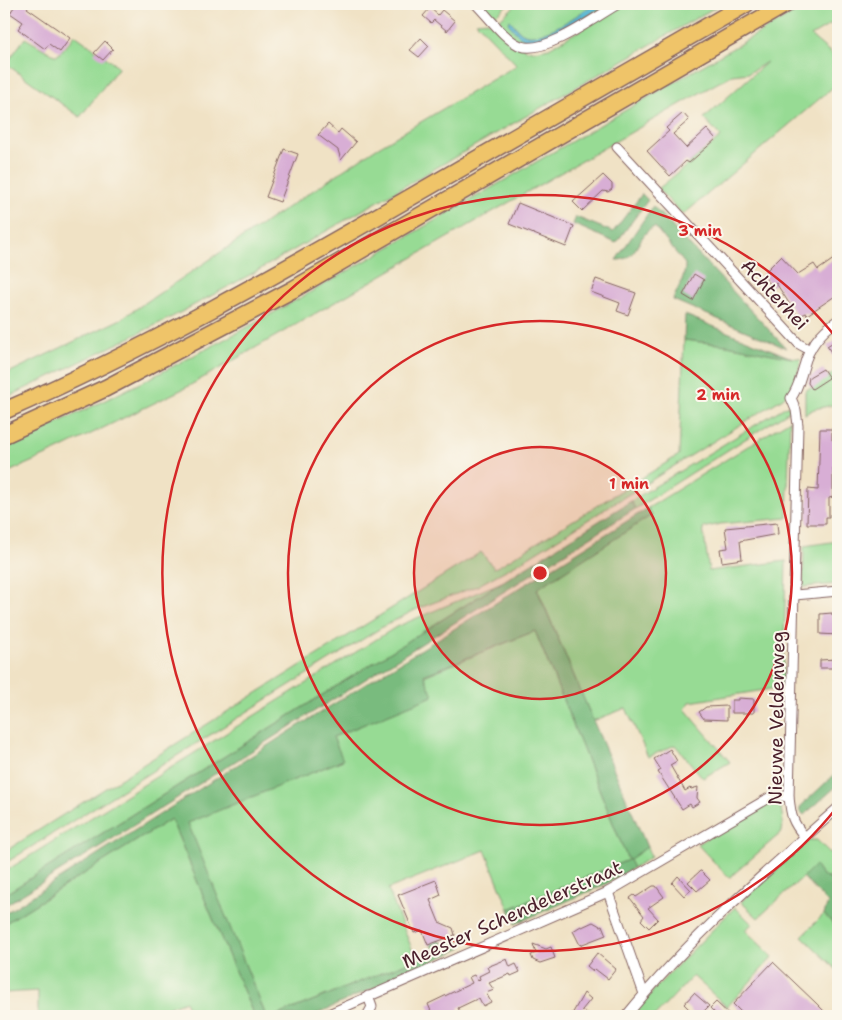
<svg xmlns="http://www.w3.org/2000/svg" width="842" height="1020" font-family="'Shantell Sans',sans-serif">
  <rect width="100%" height="100%" fill="#fbf7ec"/>
  <filter id="ink" filterUnits="userSpaceOnUse"><feTurbulence type="fractalNoise" baseFrequency=".02" numOctaves="2"/><feDisplacementMap in="SourceGraphic" scale="10" xChannelSelector="R" yChannelSelector="G"/><feConvolveMatrix kernelMatrix="1 2 1 2 8 2 1 2 1" color-interpolation-filters="sRGB"/></filter>
  <filter id="wash" filterUnits="userSpaceOnUse"><feTurbulence type="fractalNoise" baseFrequency=".0096" numOctaves="4" result="noise"/><feDisplacementMap in="SourceGraphic" scale="20" xChannelSelector="R" yChannelSelector="G"/><feGaussianBlur stdDeviation="1.12" result="paint"/><feColorMatrix in="noise" values="0 0 0 0 0 0 0 0 0 0 0 0 0 0 0 0 0 1.4 0 .05"/><feComposite in="paint" operator="in"/></filter>
  <g filter="url(#wash)">
    <rect width="100%" height="100%" fill="#f0e2c5"/>
    <g fill="#97db94" stroke="#707d60">
      <polygon points="480,4 508,4 497,14 491,16"/>
      <path d="M517,4H595C580,13 541,42 524,34C519,32 514,25 510,21C516,26 523,37 529,41C543,47 593,12 606,4H613C590,17 542,55 516,39C510,35 504,29 499,24L500,19Z"/>
      <polygon points="625,4 721,4 257,271 172,317 4,399 4,375 121,319 375,149 517,65 476,22 488,21 526,50 534,51 549,48"/>
      <path d="M809,4H838V20L811,36L838,59V83L683,215L658,189L721,137L704,118L767,62L749,73L732,75L712,86L187,387L58,450L4,474V446C155,382 299,300 441,217C564,146 686,75 809,4Z"/>
      <polygon points="75,35 119,67 80,117 6,64 25,38 54,55 58,55"/>
      <path d="M684,340L727,345L801,359C798,374 795,388 783,398L522,561L477,586L417,609L384,626L4,864V852L481,552L494,568L499,566L679,455Z"/>
      <polygon points="838,370 838,404 814,409 805,414 805,391"/>
      <polygon points="788,405 791,410 635,509 631,501"/>
      <polygon points="790,420 787,518 720,524 703,528 709,571 786,561 783,687 690,702 685,709 730,762 703,778 675,745 648,757 626,708 593,721 537,588 651,515 648,508"/>
      <polygon points="838,541 838,584 803,587 804,546"/>
      <polygon points="502,582 4,895 4,872 396,627"/>
      <polygon points="535,631 628,860 647,847 651,857 633,868 628,860 509,909 485,850 388,889 416,959 275,1016 266,1016 187,823 342,760 333,737 432,696 424,676"/>
      <path d="M774,798L778,800C782,810 784,821 782,832L729,878L697,844Z"/>
      <polygon points="171,819 254,1016 192,1016 185,1001 147,1016 38,1016 38,991 4,993 4,924"/>
      <polygon points="809,840 817,840 830,853 838,845 838,884 821,874 815,866 758,918 741,902"/>
      <polygon points="735,907 752,924 745,930 773,957 727,1007 693,976 655,1016 633,1016 656,987"/>
      <polygon points="824,914 838,929 838,971 802,936"/>
    </g>
    <g fill="#79bb7e" stroke="#626d54">
      <polygon points="642,194 648,200 616,243 573,224 576,217 613,232"/>
      <path d="M653,206L786,348L673,300C677,289 686,276 685,264L655,227C637,232 639,261 616,260Z"/>
      <polygon points="685,315 792,358 727,345 684,340"/>
      <polygon points="631,501 635,509 120,834 4,906 4,895"/>
      <polygon points="648,508 652,515 537,589 647,847 629,860 633,868 606,884 515,924 509,909 628,860 535,631 424,675 433,696 333,737 343,760 188,823 266,1016 254,1016 171,819 4,924 4,914 292,730"/>
      <polygon points="838,771 838,785 804,815 800,811 800,807"/>
      <polygon points="815,865 821,874 838,884 838,929 824,914 828,903 803,877"/>
      <polygon points="438,936 442,944 457,939 462,948 312,1016 275,1016 416,959 433,949 429,940"/>
    </g>
    <path fill="#56b9d5" stroke="#506c80" d="M595,4H606C589,14 547,46 529,41C519,38 514,30 508,23L510,20C514,25 519,32 524,34C541,42 580,13 595,4Z"/>
    <g id="blocks">
      <g fill="#d8aed5">
        <polygon points="16,4 30,4 27,8 70,38 60,52 49,44 45,49 18,29 23,22 10,13"/>
        <polygon points="430,8 438,15 442,10 455,21 447,31 434,20 431,23 423,16"/>
        <polygon points="421,38 429,46 419,57 410,50"/>
        <polygon points="105,41 113,49 103,60 94,53"/>
        <polygon points="683,113 689,120 673,134 686,148 707,129 716,139 689,163 686,161 670,176 647,151 669,131 666,128"/>
        <polygon points="328,124 338,133 341,129 356,142 341,160 338,150 318,135"/>
        <polygon points="284,149 298,154 280,202 266,197"/>
        <polygon points="603,175 612,184 612,189 608,192 603,191 582,211 573,202"/>
        <polygon points="518,203 574,226 566,247 509,224"/>
        <polygon points="781,256 798,274 814,264 818,270 838,256 838,294 807,315 806,313 798,317 776,283 772,286 762,275"/>
        <polygon points="694,274 704,280 693,301 683,295"/>
        <polygon points="596,279 636,293 628,315 617,311 620,303 591,292"/>
        <polygon points="838,339 838,363 827,346"/>
        <polygon points="823,369 829,378 812,389 808,383 809,377"/>
        <polygon points="820,429 832,429 832,440 838,440 838,478 833,468 833,497 829,498 829,517 826,517 826,524 807,524 808,489 818,490"/>
        <polygon points="777,523 778,534 740,541 742,559 722,562 720,549 728,548 725,528"/>
        <polygon points="832,613 832,615 838,614 838,635 820,634 820,614"/>
        <polygon points="836,659 836,668 820,668 820,660"/>
        <polygon points="738,698 754,699 754,713 732,713 732,700 738,700"/>
        <polygon points="727,706 727,720 704,719 699,712 706,707"/>
        <polygon points="670,749 677,761 670,765 685,791 690,788 691,789 698,787 697,798 700,802 692,807 690,804 682,809 658,772 661,770 654,759"/>
        <polygon points="700,871 701,871 710,880 697,891 688,882"/>
        <polygon points="678,876 691,890 684,896 672,883"/>
        <polygon points="436,880 441,895 430,900 439,922 453,928 455,935 428,945 422,930 414,933 398,895"/>
        <polygon points="653,886 656,886 664,897 648,908 658,919 649,928 641,920 644,916 630,898 634,895 636,897"/>
        <polygon points="593,922 600,926 602,925 606,935 580,945 573,931 581,926 582,927"/>
        <polygon points="533,944 546,949 551,947 555,958 540,963 533,960 531,955 536,953"/>
        <polygon points="597,953 616,969 608,979 595,969 593,971 587,966"/>
        <polygon points="507,959 510,967 516,964 520,972 511,976 510,974 489,983 494,990 486,993 491,1002 483,1006 479,998 458,1008 462,1016 441,1016 439,1013 433,1016 428,1004 472,983 469,977 474,975 478,981 480,979 479,976 489,971 487,967"/>
        <polygon points="773,962 816,1003 829,1016 745,1016 733,1004"/>
        <polygon points="584,993 591,999 582,1010 593,1016 571,1016"/>
        <polygon points="694,993 709,1006 699,1016 696,1016 684,1004"/>
        <polygon points="716,1002 731,1016 718,1016 710,1008"/>
      </g>
    </g>
  </g>
  <g filter="url(#ink)">
    <use href="#blocks" fill-opacity="0" stroke="#846361" stroke-width="1"/>
    <g fill="none" stroke-linecap="round" stroke-linejoin="round">
      <g stroke="#846361" stroke-width="11">
        <g id="street">
          <path d="M476,4C487,15 506,41 521,46C545,55 597,16 618,4"/>
          <polyline points="617,147 799,344 810,350"/>
          <polyline points="795,595 838,591"/>
          <path d="M805,837C792,822 791,816 789,797L798,425L796,410L791,398C799,387 800,378 804,366C809,346 822,331 838,320"/>
          <polyline points="608,892 644,994"/>
          <polyline points="324,1016 608,892 774,795 789,797"/>
          <polyline points="367,1016 372,1007 368,996"/>
          <path d="M626,1016C689,939 764,873 838,808"/>
        </g>
      </g>
      <g stroke="#846361" stroke-width="19">
        <g id="highway">
          <path d="M4,411C147,349 283,271 418,193C527,130 636,67 746,4"/>
          <polyline points="4,435 106,388 292,290 786,4"/>
        </g>
      </g>
      <use href="#street" stroke="#fff" stroke-width="9"/>
      <use href="#highway" stroke="#efc469" stroke-width="16"/>
    </g>
  </g>
  <circle cx="540" cy="573" r="126" fill="#d62828" fill-opacity=".12"/>
  <g fill="none" stroke="#d62828" stroke-width="2.5">
    <circle cx="540" cy="573" r="126"/>
    <circle cx="540" cy="573" r="252"/>
    <path d="M838 806A378 378 0 1 1 838 340"/>
  </g>
  <g text-anchor="middle" stroke-width="4" stroke-linejoin="round" paint-order="stroke">
    <g font-size="19" fill="#4a1f2b" stroke="#fbf7ec">
      <text transform="translate(775 294) rotate(47)" y="7">Achterhei</text>
      <text transform="translate(776 718) rotate(-89)" y="7">Nieuwe Veldenweg</text>
      <text transform="translate(512 914) rotate(-24)" y="7">Meester Schendelerstraat</text>
    </g>
  </g>
  <circle cx="540" cy="573" r="8" fill="#d62828" stroke="#fbf7ec" stroke-width="2.5"/>
  <g font-size="15" text-anchor="middle" font-weight="bold" fill="#d62828" stroke="#fbf7ec" stroke-width="4" stroke-linejoin="round" paint-order="stroke">
    <text x="700" y="236">3 min</text>
    <text x="718" y="400">2 min</text>
    <text x="629" y="489">1 min</text>
  </g>
  <rect width="842" height="1020" fill="none" stroke="#fbf7ec" stroke-width="20"/>
</svg>
